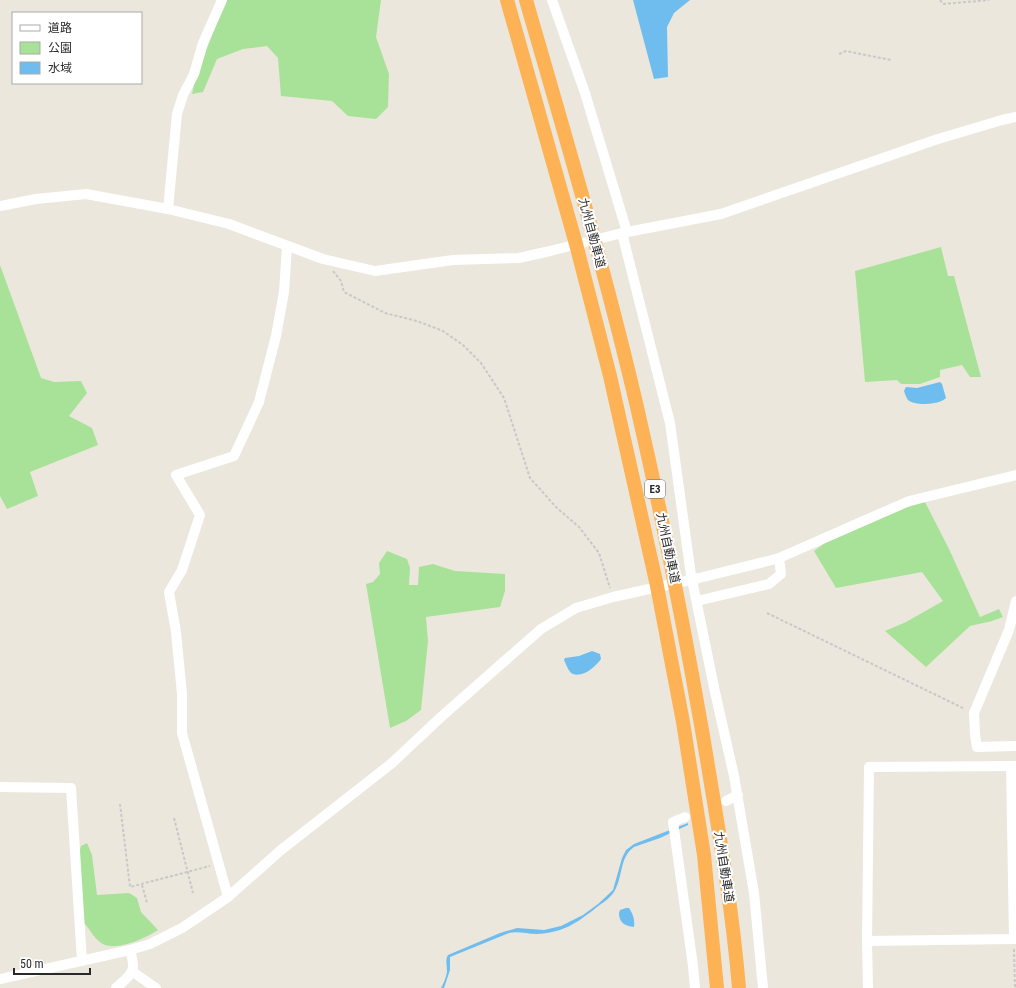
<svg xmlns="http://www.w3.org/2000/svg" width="1016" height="988" font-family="'Roboto Condensed','Noto Sans JP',sans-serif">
  <rect width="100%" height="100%" fill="#ece7dc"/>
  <g fill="#a8e298">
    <polygon points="226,0 381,0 376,37 389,74 388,107 376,119 348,116 332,101 281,96 278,58 267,46 243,49 217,59 203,92 192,94 196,76"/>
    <polygon points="941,247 948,276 954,276 981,377 970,377 962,365 940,370 940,377 920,384 901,384 897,380 865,382 855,271"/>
    <polygon points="0,265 41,378 54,382 81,381 87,393 69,416 92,428 98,445 30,472 38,496 7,509 0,496"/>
    <polygon points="925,502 949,549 980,617 999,609 1003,617 992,621 970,626 926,667 885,631 906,622 943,601 922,572 836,588 814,551 836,535 905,508"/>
    <polygon points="387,551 407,559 410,568 409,585 418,585 419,567 433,564 455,571 505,574 505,591 500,607 426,617 428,641 421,710 406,721 390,728 366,584 373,582 380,574 379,563"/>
    <path d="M87,843L92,855L97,895L129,893L137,898L141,912L158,930C146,938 120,950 105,945C95,941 91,930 84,923L78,856L81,846Z"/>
  </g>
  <g fill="#6fbdee">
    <polygon points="633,0 690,0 674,13 667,27 668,77 654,79"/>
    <path d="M940,382L942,384L946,398C940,405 915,406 908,400C906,397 905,394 904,391L906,387L917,388Z"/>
    <path d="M592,651L600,654L601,659C596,666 583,678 573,674C569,673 566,664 564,660L565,658L579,656Z"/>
    <path d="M688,823V825L660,838L634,847C620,857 623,874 616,888C613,896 604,902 597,907C577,923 563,933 536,934C527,934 518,931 509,933L450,957V970L444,988H441C444,983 446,977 447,972C447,965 445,960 448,955L500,933L517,928L544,930L561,926L583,915L598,904L613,890L622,858L626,850L634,844Z"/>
    <path d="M626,908H629C633,914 635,920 634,927C625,926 619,923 619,913L620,910Z"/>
  </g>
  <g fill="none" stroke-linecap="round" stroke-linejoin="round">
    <g stroke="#c8c8c8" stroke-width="2" stroke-dasharray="3 2" stroke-linecap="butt">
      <polyline points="940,0 943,4 989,0"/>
      <polyline points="839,54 846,51 891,60"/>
      <polyline points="333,271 341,281 344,292 385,313 417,321 443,331 463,345 481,363 504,398 530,478 556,507 579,527 599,553 610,588"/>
      <polyline points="767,613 965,709"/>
      <polyline points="120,804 130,887 210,866"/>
      <polyline points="174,818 193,893"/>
      <polyline points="142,885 147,903"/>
      <polyline points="1014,949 1015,988"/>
    </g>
    <g stroke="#fff" stroke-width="10">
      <polyline points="552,0 585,93 627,232"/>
      <polyline points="0,206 36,199 86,194 168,209 229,224 323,259 375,271 453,260 519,258 550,251 622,233 721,214 938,139 1002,120 1016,117"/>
      <polyline points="168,209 177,114 183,95 194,74 203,43 222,0"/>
      <polyline points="622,233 670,423 691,575 715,692 734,776 754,893 763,988"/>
      <polyline points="697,601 769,584 781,574 779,558"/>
      <polyline points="1016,601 1009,630 974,713 975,735 977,747 1016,746"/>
      <polyline points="1011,766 1014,939"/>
      <polyline points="0,787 71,788 82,961"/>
      <polyline points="726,801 738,795"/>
      <polyline points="685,817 673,822 693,966 695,988"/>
      <polyline points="228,897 182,733 182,694 176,632 169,592 182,570 200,515 176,475 234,456 259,402 276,336 284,292 287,246"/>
      <polyline points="867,941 1016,939"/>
      <polyline points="133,972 156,988"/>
      <polyline points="0,979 130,950 150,944 182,928 228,897 281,850 392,763 441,717 541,629 576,608 613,597 699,578 768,561 779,558 909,501 1016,475"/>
      <path d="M116,988C132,973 137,973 130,950"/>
      <polyline points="868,988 867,941 869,767 1016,766"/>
    </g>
    <g stroke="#fdb255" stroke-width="14">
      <polyline points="507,0 576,244 610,376 657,586 683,722 704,855 717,988"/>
      <path d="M526,0C565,135 605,270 637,407C662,516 684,626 703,736C717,820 732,904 739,988"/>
    </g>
  </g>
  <g text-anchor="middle" stroke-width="4" stroke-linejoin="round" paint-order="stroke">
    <rect fill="#fff" stroke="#6a6a6a" stroke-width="1" x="645" y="480" width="20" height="18" rx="3"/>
    <g font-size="11" font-weight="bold" fill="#2a2a2a">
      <text x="655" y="493">E3</text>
    </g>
    <g font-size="12" fill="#2a2a2a" stroke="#fff">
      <text transform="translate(592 233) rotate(75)" y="4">九州自動車道</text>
      <text transform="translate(668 548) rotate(78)" y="4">九州自動車道</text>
      <text transform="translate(724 867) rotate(81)" y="4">九州自動車道</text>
    </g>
  </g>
  <rect x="12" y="12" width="130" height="72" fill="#ffffff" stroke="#aaaaaa"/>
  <rect x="20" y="25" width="20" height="6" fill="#ffffff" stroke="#aaaaaa"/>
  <text x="48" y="32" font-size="12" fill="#2a2a2a">道路</text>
  <rect x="20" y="42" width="20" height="12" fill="#a8e298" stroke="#aaaaaa"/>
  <text x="48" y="52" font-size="12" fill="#2a2a2a">公園</text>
  <rect x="20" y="62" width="20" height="12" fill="#6fbdee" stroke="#aaaaaa"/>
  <text x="48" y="72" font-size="12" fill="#2a2a2a">水域</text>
  <path d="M14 968v6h76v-6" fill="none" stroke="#2a2a2a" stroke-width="2"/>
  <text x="20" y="968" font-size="12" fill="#2a2a2a" stroke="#ffffff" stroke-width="3" paint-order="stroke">50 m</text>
</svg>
